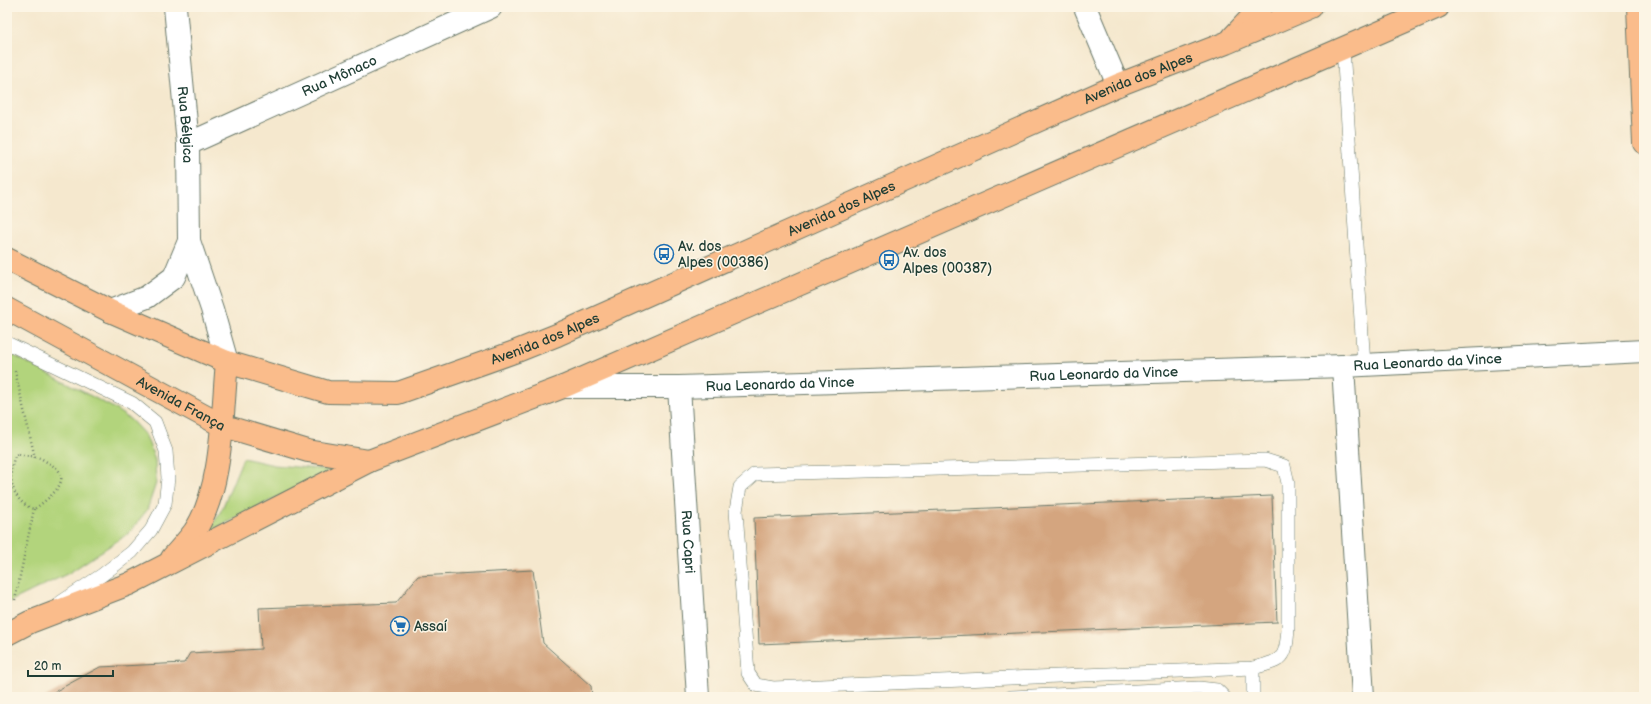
<svg xmlns="http://www.w3.org/2000/svg" width="1651" height="704" font-family="'Balsamiq Sans',sans-serif">
  <rect width="100%" height="100%" fill="#fcf5e5"/>
  <filter id="ink" filterUnits="userSpaceOnUse"><feTurbulence type="fractalNoise" baseFrequency=".025" numOctaves="2"/><feDisplacementMap in="SourceGraphic" scale="8" xChannelSelector="R" yChannelSelector="G"/><feConvolveMatrix kernelMatrix="1 2 1 2 8 2 1 2 1" color-interpolation-filters="sRGB"/></filter>
  <filter id="wash" filterUnits="userSpaceOnUse"><feTurbulence type="fractalNoise" baseFrequency=".012" numOctaves="4" result="noise"/><feDisplacementMap in="SourceGraphic" scale="16" xChannelSelector="R" yChannelSelector="G"/><feGaussianBlur stdDeviation="0.9" result="paint"/><feColorMatrix in="noise" values="0 0 0 0 0 0 0 0 0 0 0 0 0 0 0 0 0 1.4 0 .05"/><feComposite in="paint" operator="in"/></filter>
  <g filter="url(#wash)">
    <rect width="100%" height="100%" fill="#f5e8ce"/>
    <g fill="#b2d47c" stroke="#688858">
      <polygon points="7,352 112,407 131,420 146,436 155,460 156,483 147,510 129,533 69,573 7,603"/>
      <polygon points="243,458 274,465 331,470 202,535 215,521 222,509"/>
    </g>
    <g id="blocks">
      <g fill="#d4a57f">
        <polygon points="1272,496 1277,622 759,644 754,518"/>
        <polygon points="533,570 543,643 591,686 592,697 45,697 100,667 184,663 190,653 261,649 259,608 396,603 418,576"/>
      </g>
    </g>
  </g>
  <g filter="url(#ink)">
    <use href="#blocks" fill-opacity="0" stroke="#6a796a" stroke-width="1"/>
    <g fill="none" stroke-linecap="round" stroke-linejoin="round">
      <g stroke="#6a796a" stroke-width="14">
        <g id="lane">
          <polyline points="1343,49 1364,365"/>
          <polyline points="7,343 132,403 155,422 166,451 168,478 165,504 151,530 132,552 102,575 61,602"/>
          <path d="M1265,460L1284,466L1288,483V628C1286,660 1283,660 1253,668L773,688L756,685L748,673L736,511L740,487L755,474Z"/>
          <polyline points="1253,668 1253,697"/>
          <polyline points="1011,697 1199,688 1217,690 1224,697"/>
        </g>
      </g>
      <g stroke="#6a796a" stroke-width="24">
        <g id="street">
          <path id="s1" d="M175,7L188,144L189,241L212,309L227,362"/>
          <polyline points="1085,7 1118,85"/>
          <path id="s2" d="M188,144L491,7"/>
          <polyline points="110,311 147,297 174,277 189,241"/>
          <polyline points="1343,366 1363,697"/>
          <path id="s3" d="M563,387H679L1343,366L1644,351"/>
          <path id="s4" d="M679,387L698,697"/>
        </g>
      </g>
      <g stroke="#6a796a" stroke-width="24">
        <g id="primary">
          <polyline points="1638,7 1644,143"/>
          <polyline points="1233,37 1261,7"/>
          <path id="s5" d="M7,259L110,311L227,362L328,392L398,393L517,351L557,335L1118,85L1226,43L1311,7"/>
          <path id="s6" d="M7,309L221,425L308,451L369,461"/>
          <path d="M172,558C179,550 187,541 194,532C223,490 222,413 227,362"/>
          <polyline points="7,634 30,622 129,584 369,461 563,387 1438,7"/>
        </g>
      </g>
      <g stroke="#6a796a" stroke-width="2.5" stroke-dasharray="1 3" stroke-linecap="butt">
        <polyline points="15,371 35,458"/>
        <path d="M19,454C26,456 34,456 40,458C43,459 46,462 49,463C53,466 58,468 60,473C67,486 43,503 34,509C20,505 12,492 11,477C10,471 13,462 15,455Z"/>
        <polyline points="15,600 34,509"/>
      </g>
      <use href="#lane" stroke="#fff" stroke-width="13"/>
      <use href="#street" stroke="#fff" stroke-width="22"/>
      <use href="#primary" stroke="#fabc8b" stroke-width="22"/>
    </g>
  </g>
  <defs>
    <g id="bus-ring" transform="scale(1)"><circle r="9.5" fill="#fcf5e5" stroke="#1f6fb2" stroke-width="1.5"/><path d="M-5-6H5V4H4V6H2V4H-2V6H-4V4H-5ZM-3.5-4V0h7V-4ZM-3.5 1.2v1.5H-2V1.2ZM2 1.2v1.5H3.5V1.2Z" fill="#1f6fb2"/></g>
    <g id="supermarket-ring" transform="scale(1)"><circle r="9.5" fill="#fcf5e5" stroke="#1f6fb2" stroke-width="1.5"/><path d="M-6-5.5h2.5l.6 2H6L4.5 2H-2.5L-4.4-4H-6ZM-1.5 3.2a1.3 1.3 0 1 0 .1 0ZM3 3.2a1.3 1.3 0 1 0 .1 0Z" fill="#1f6fb2"/></g>
  </defs>
  <g fill-rule="evenodd">
    <use href="#bus-ring" x="664" y="254"/>
    <use href="#bus-ring" x="889" y="260"/>
    <use href="#supermarket-ring" x="400" y="626"/>
  </g>
  <g text-anchor="middle" stroke-width="3" stroke-linejoin="round" paint-order="stroke">
    <g font-size="14" fill="#1f3d34" stroke="#fcf5e5">
      <text dy="5" stroke="none"><textPath href="#s2" startOffset="166">Rua Mônaco</textPath></text>
      <text dy="5" stroke="none"><textPath href="#s5" startOffset="1223">Avenida dos Alpes</textPath></text>
      <text dy="5" stroke="none"><textPath href="#s1" startOffset="118">Rua Bélgica</textPath></text>
      <text dy="5" stroke="none"><textPath href="#s5" startOffset="899">Avenida dos Alpes</textPath></text>
      <text dy="5" stroke="none"><textPath href="#s5" startOffset="575">Avenida dos Alpes</textPath></text>
      <text dy="5" stroke="none"><textPath href="#s3" startOffset="865">Rua Leonardo da Vince</textPath></text>
      <text dy="5" stroke="none"><textPath href="#s3" startOffset="541">Rua Leonardo da Vince</textPath></text>
      <text dy="5" stroke="none"><textPath href="#s3" startOffset="217">Rua Leonardo da Vince</textPath></text>
      <text dy="5" stroke="none"><textPath href="#s6" startOffset="198">Avenida França</textPath></text>
      <text dy="5" stroke="none"><textPath href="#s4" startOffset="155">Rua Capri</textPath></text>
    </g>
    <g font-size="14" fill="#1f3d34" stroke="#fcf5e5" text-anchor="start">
      <text x="678" y="251">Av. dos<tspan x="678" dy="16">Alpes (00386)</tspan></text>
      <text x="903" y="257">Av. dos<tspan x="903" dy="16">Alpes (00387)</tspan></text>
      <text x="414" y="631">Assaí</text>
    </g>
  </g>
  <rect width="1651" height="704" fill="none" stroke="#fcf5e5" stroke-width="24"/>
  <path d="M28 670v6h85v-6" fill="none" stroke="#1f3d34" stroke-width="2"/>
  <text x="34" y="670" font-size="12" fill="#1f3d34" stroke="#fcf5e5" stroke-width="3" paint-order="stroke">20 m</text>
</svg>
